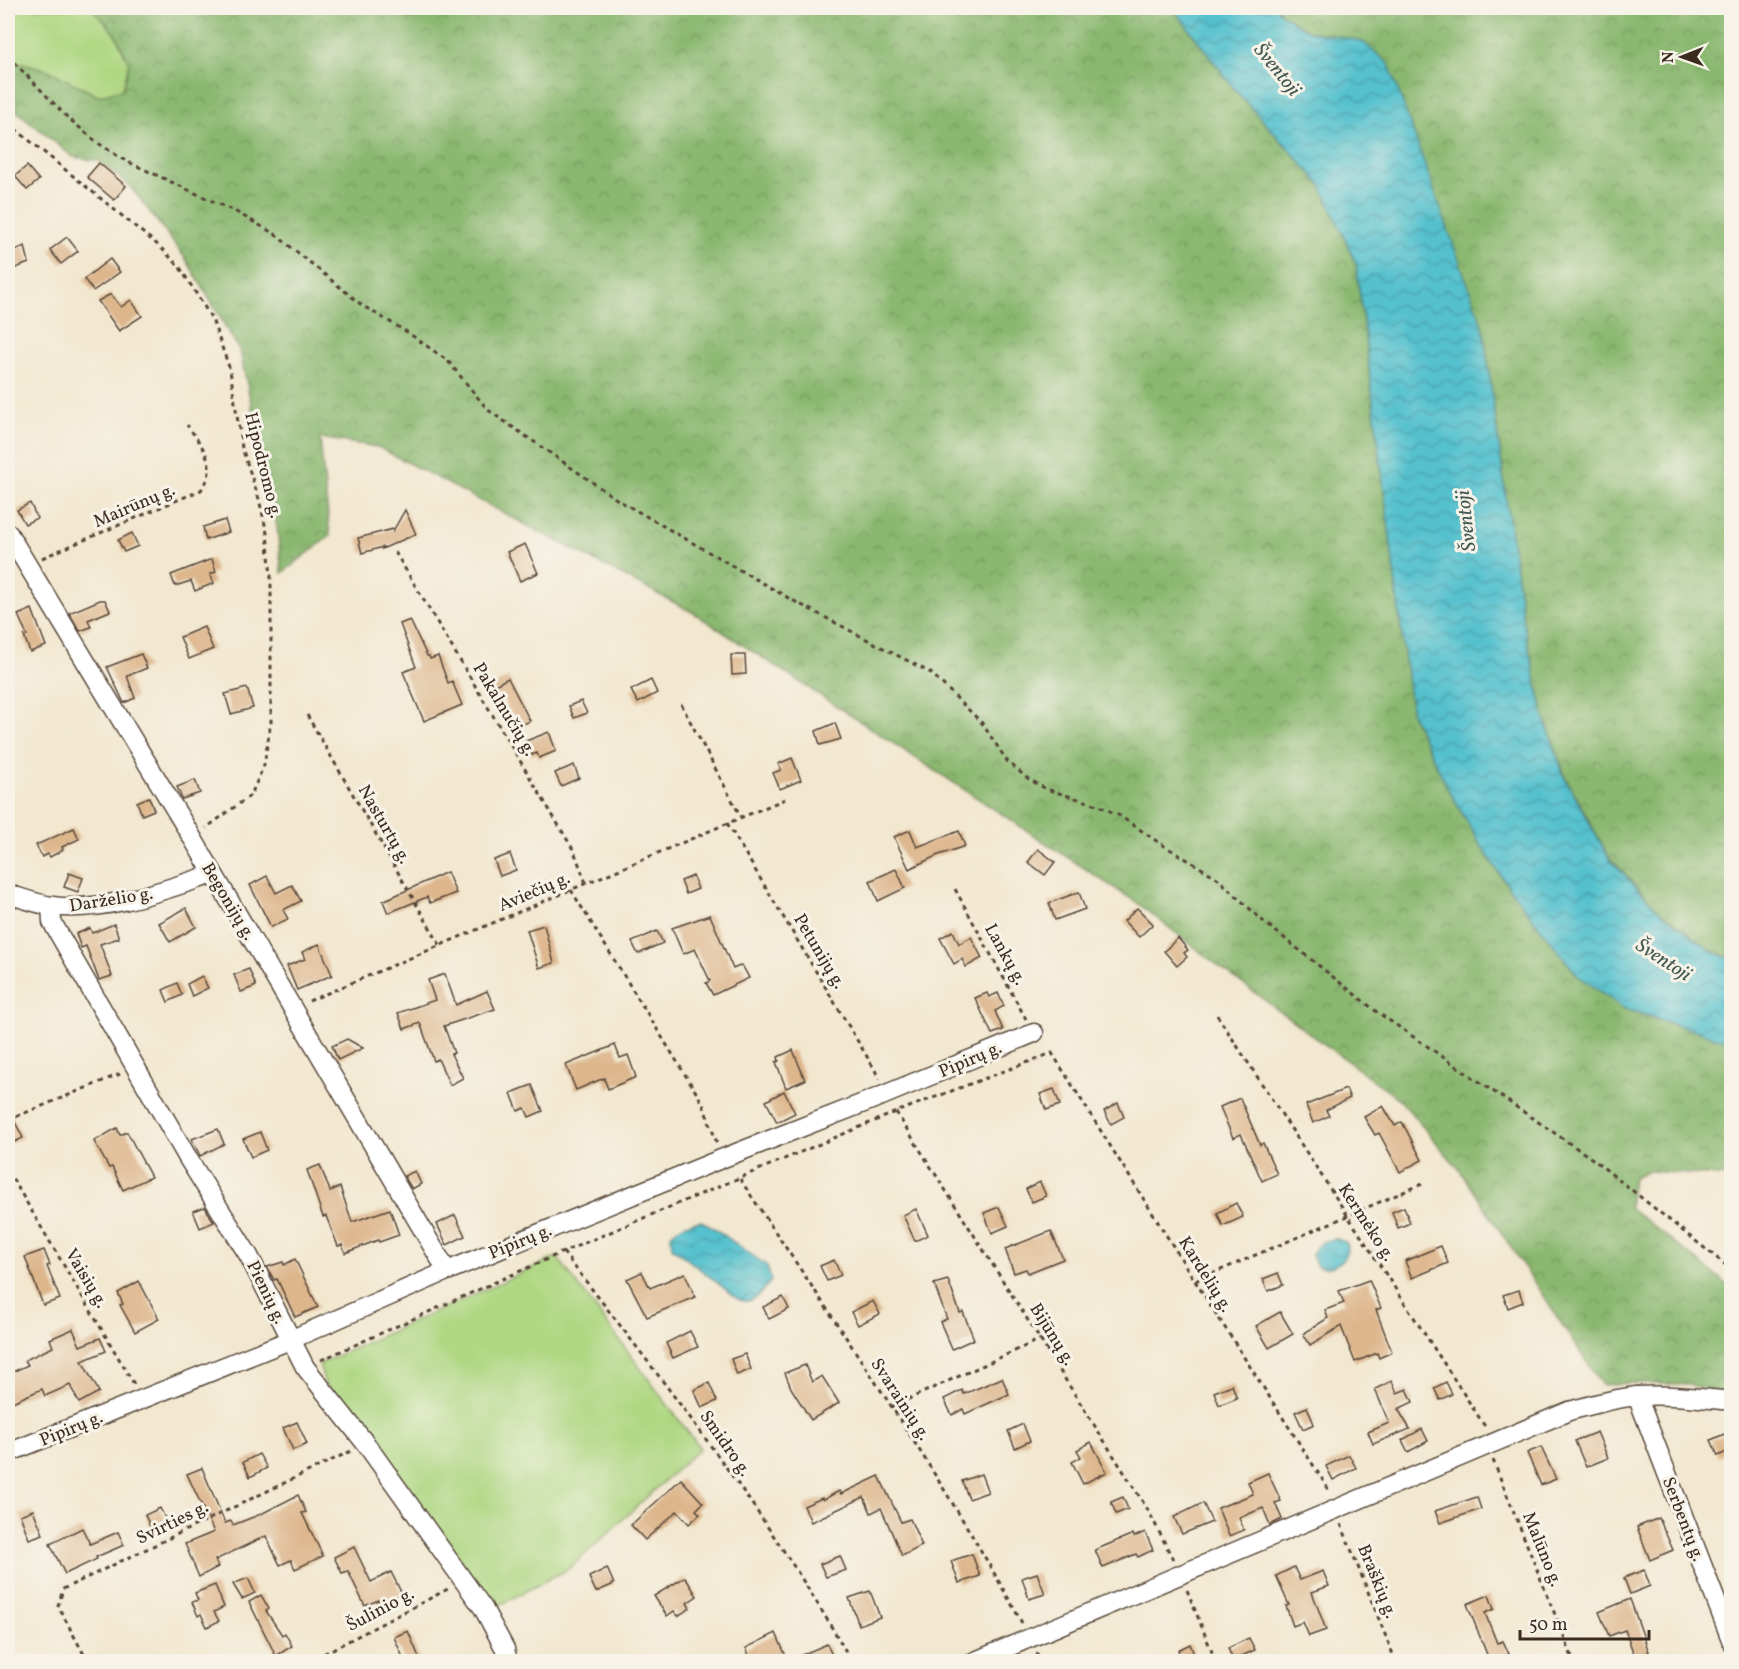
<svg xmlns="http://www.w3.org/2000/svg" width="1739" height="1669" font-family="Vollkorn,serif">
  <defs>
    <pattern id="forest-crowns" width="20" height="18" patternUnits="userSpaceOnUse" patternTransform="scale(1.5)"><rect width="20" height="18" fill="#8ab870"/><path d="M2 6a3 3 0 1 1 6 0M12 15a3 3 0 1 1 6 0" fill="none" stroke="#72965b"/></pattern>
    <pattern id="water-waves" width="16" height="10" patternUnits="userSpaceOnUse" patternTransform="scale(1.5)"><rect width="16" height="10" fill="#55c1ce"/><path d="M0 5q4-4 8 0t8 0" fill="none" stroke="#489da7"/></pattern>
  </defs>
  <rect width="100%" height="100%" fill="#f7f3e8"/>
  <filter id="ink" filterUnits="userSpaceOnUse"><feTurbulence type="fractalNoise" baseFrequency=".0167" numOctaves="2"/><feDisplacementMap in="SourceGraphic" scale="12" xChannelSelector="R" yChannelSelector="G"/><feConvolveMatrix kernelMatrix="1 2 1 2 8 2 1 2 1" color-interpolation-filters="sRGB"/></filter>
  <filter id="wash" filterUnits="userSpaceOnUse"><feTurbulence type="fractalNoise" baseFrequency=".008" numOctaves="4" result="noise"/><feDisplacementMap in="SourceGraphic" scale="24" xChannelSelector="R" yChannelSelector="G"/><feGaussianBlur stdDeviation="1.35" result="paint"/><feColorMatrix in="noise" values="0 0 0 0 0 0 0 0 0 0 0 0 0 0 0 0 0 1.4 0 .05"/><feComposite in="paint" operator="in"/></filter>
  <g filter="url(#wash)">
    <rect width="100%" height="100%" fill="#f2e7cf"/>
    <g fill="#aed782" stroke="#748050" stroke-width="1.5">
      <polygon points="8,8 92,8 115,33 129,64 123,89 98,96 47,70 23,63 8,68"/>
      <polygon points="557,1257 700,1448 570,1568 492,1609 479,1587 325,1384 319,1364"/>
    </g>
    <g fill="url(#forest-crowns)" stroke="#627147" stroke-width="1.5">
      <polygon points="92,8 1173,8 1237,92 1321,185 1356,264 1412,715 1448,789 1482,847 1509,888 1577,975 1625,1009 1731,1042 1731,1177 1649,1171 1633,1178 1629,1207 1731,1287 1731,1394 1689,1385 1633,1383 1602,1385 1459,1169 1400,1100 1221,968 1136,902 694,613 378,447 320,438 330,536 282,573 277,527 240,351 186,259 130,186 99,161 73,157 8,104 8,68 23,63 48,70 98,96 123,89 129,64 115,33"/>
      <polygon points="1277,8 1731,8 1731,959 1713,952 1659,911 1609,857 1565,776 1543,713 1523,621 1483,327 1362,41 1308,31 1280,13"/>
    </g>
    <g fill="url(#water-waves)" stroke="#487676" stroke-width="1.5">
      <polygon points="1173,8 1277,8 1280,13 1308,31 1362,41 1389,64 1483,327 1523,621 1543,713 1564,776 1609,858 1659,911 1713,952 1731,959 1731,1042 1625,1009 1577,975 1509,888 1482,847 1448,789 1412,715 1356,264 1321,185 1237,92"/>
      <path d="M701,1221L711,1226L767,1266L771,1281C762,1291 753,1307 738,1299L672,1247L671,1235C679,1225 688,1222 701,1221Z"/>
      <path d="M1337,1239L1346,1242C1351,1260 1332,1271 1317,1266L1312,1255C1316,1243 1325,1240 1337,1239Z"/>
    </g>
    <g id="blocks">
      <g fill="#ddb68c">
        <polygon points="99,163 126,186 114,200 87,177"/>
        <polygon points="27,166 39,180 27,190 15,176"/>
        <polygon points="67,237 78,251 61,264 50,250"/>
        <polygon points="25,246 29,263 13,269 8,253"/>
        <polygon points="110,259 120,272 93,291 84,279"/>
        <polygon points="111,294 121,307 131,300 142,316 119,331 98,301"/>
        <polygon points="30,503 37,518 25,524 17,510"/>
        <polygon points="405,510 416,534 382,549 383,547 362,553 358,538 393,529 393,531"/>
        <polygon points="225,520 229,532 206,540 203,527"/>
        <polygon points="132,533 138,546 124,552 118,540"/>
        <polygon points="525,544 538,573 520,581 507,552"/>
        <polygon points="212,559 216,572 210,574 214,583 195,591 191,581 175,586 171,575"/>
        <polygon points="100,600 105,600 110,611 88,620 91,627 80,631 69,613"/>
        <polygon points="32,609 46,646 30,652 24,636 27,635 18,615"/>
        <polygon points="410,620 427,656 429,656 430,659 438,656 448,683 452,681 462,705 424,721 403,672 416,667 400,624"/>
        <polygon points="204,627 213,649 189,659 180,637"/>
        <polygon points="141,654 147,668 127,676 135,698 124,703 107,667"/>
        <polygon points="731,655 745,655 746,674 732,675"/>
        <polygon points="508,678 530,721 517,727 504,700 499,702 491,687"/>
        <polygon points="651,680 657,693 638,703 631,690"/>
        <polygon points="247,688 253,708 231,714 225,694"/>
        <polygon points="581,701 587,713 574,718 569,706"/>
        <polygon points="835,723 841,739 820,745 816,731"/>
        <polygon points="549,732 556,751 539,758 537,753 532,755 526,741"/>
        <polygon points="792,758 801,780 780,789 773,773 781,770 778,764"/>
        <polygon points="574,765 579,778 561,786 555,773"/>
        <polygon points="195,780 200,793 182,799 177,787"/>
        <polygon points="149,797 154,810 142,815 137,802"/>
        <polygon points="74,828 79,839 62,847 63,850 50,857 48,854 42,857 36,845"/>
        <polygon points="910,830 917,847 959,831 965,846 936,856 909,869 894,837"/>
        <polygon points="1038,849 1055,862 1045,875 1028,862"/>
        <polygon points="510,854 516,870 500,876 494,860"/>
        <polygon points="896,869 905,888 878,901 870,881"/>
        <polygon points="447,872 456,893 430,903 427,897 388,913 383,901"/>
        <polygon points="69,873 83,878 78,892 64,887"/>
        <polygon points="267,876 276,893 292,885 301,901 283,910 288,919 271,927 250,885"/>
        <polygon points="693,876 698,889 686,894 681,881"/>
        <polygon points="1079,892 1085,909 1055,920 1049,903"/>
        <polygon points="186,908 196,927 170,942 159,923"/>
        <polygon points="1137,908 1153,924 1139,937 1124,921"/>
        <polygon points="710,915 733,969 742,965 749,978 713,995 706,983 710,981 695,949 683,954 672,928"/>
        <polygon points="114,924 119,938 100,944 112,976 99,980 86,946 81,948 76,934 90,928 92,933"/>
        <polygon points="544,925 554,963 539,968 527,930"/>
        <polygon points="657,931 663,943 638,954 632,942"/>
        <polygon points="953,931 959,944 971,937 982,958 966,967 962,959 954,964 940,938"/>
        <polygon points="1178,938 1188,950 1184,953 1187,957 1177,966 1164,951"/>
        <polygon points="319,944 332,975 297,990 287,966 305,959 302,952"/>
        <polygon points="249,969 256,986 241,992 234,975"/>
        <polygon points="445,974 456,1005 487,991 495,1009 444,1026 454,1053 451,1054 463,1078 450,1085 438,1059 434,1061 420,1023 404,1029 398,1013 435,1000 428,980"/>
        <polygon points="202,976 208,988 192,996 187,984"/>
        <polygon points="177,983 182,995 168,1002 163,990"/>
        <polygon points="987,993 989,997 998,993 1004,1006 995,1011 1003,1030 992,1034 975,998"/>
        <polygon points="347,1039 363,1048 338,1060 332,1046"/>
        <polygon points="615,1045 620,1058 628,1055 636,1077 608,1089 604,1078 576,1090 566,1065"/>
        <polygon points="793,1050 805,1080 786,1088 776,1062 779,1061 778,1057"/>
        <polygon points="532,1085 543,1111 529,1117 525,1108 518,1111 511,1093"/>
        <polygon points="1054,1089 1060,1105 1046,1110 1040,1094"/>
        <polygon points="1346,1089 1350,1098 1326,1110 1329,1116 1313,1123 1306,1105"/>
        <polygon points="784,1091 795,1113 777,1122 766,1101"/>
        <polygon points="1240,1098 1260,1145 1263,1143 1277,1174 1262,1181 1241,1134 1233,1138 1220,1107"/>
        <polygon points="1118,1103 1124,1117 1111,1124 1104,1111"/>
        <polygon points="1383,1106 1395,1126 1402,1122 1422,1160 1400,1172 1379,1133 1375,1135 1364,1117"/>
        <polygon points="8,1108 23,1138 8,1145"/>
        <polygon points="117,1128 120,1135 127,1132 151,1177 123,1190 112,1167 109,1168 94,1141"/>
        <polygon points="218,1129 224,1144 200,1156 192,1139"/>
        <polygon points="260,1132 267,1150 251,1157 243,1139"/>
        <polygon points="320,1165 330,1191 340,1187 352,1222 390,1209 399,1235 379,1242 378,1240 345,1253 342,1245 338,1246 326,1216 323,1217 307,1170"/>
        <polygon points="415,1171 421,1184 412,1189 404,1176"/>
        <polygon points="1040,1182 1046,1196 1032,1202 1026,1189"/>
        <polygon points="1236,1203 1243,1217 1223,1226 1217,1213"/>
        <polygon points="205,1207 214,1222 200,1228 193,1211"/>
        <polygon points="999,1207 1008,1226 992,1233 984,1213"/>
        <polygon points="1404,1207 1410,1223 1398,1228 1392,1212"/>
        <polygon points="916,1209 928,1235 915,1241 903,1215"/>
        <polygon points="455,1215 465,1236 447,1245 437,1224"/>
        <polygon points="1051,1231 1063,1259 1028,1273 1026,1269 1014,1273 1005,1249"/>
        <polygon points="1441,1246 1448,1263 1412,1278 1405,1261"/>
        <polygon points="44,1250 50,1265 47,1266 60,1299 43,1305 25,1257"/>
        <polygon points="295,1259 318,1307 295,1317 277,1279 274,1280 267,1267 283,1262 284,1265"/>
        <polygon points="834,1260 841,1275 827,1281 820,1266"/>
        <polygon points="642,1272 650,1288 685,1273 695,1297 647,1317 627,1279"/>
        <polygon points="1278,1273 1283,1285 1268,1291 1263,1279"/>
        <polygon points="948,1280 960,1313 963,1312 974,1339 952,1349 940,1322 947,1319 934,1284"/>
        <polygon points="1369,1280 1381,1308 1376,1310 1392,1352 1379,1358 1377,1353 1355,1362 1341,1326 1310,1345 1303,1334 1328,1318 1325,1310 1344,1303 1339,1291"/>
        <polygon points="139,1281 159,1319 135,1332 120,1305 123,1304 118,1293"/>
        <polygon points="1519,1290 1523,1302 1508,1308 1503,1295"/>
        <polygon points="783,1297 789,1309 769,1319 763,1307"/>
        <polygon points="873,1301 880,1314 858,1325 851,1312"/>
        <polygon points="1280,1312 1293,1334 1269,1348 1256,1326"/>
        <polygon points="73,1329 80,1346 100,1338 106,1351 82,1361 99,1392 79,1403 70,1385 45,1396 42,1389 8,1404 8,1374 28,1365 25,1360 53,1347 50,1339"/>
        <polygon points="690,1331 698,1347 673,1358 666,1343"/>
        <polygon points="745,1354 751,1369 737,1375 731,1359"/>
        <polygon points="805,1365 812,1382 822,1376 839,1403 811,1420 791,1388 785,1373"/>
        <polygon points="1002,1378 1009,1394 965,1414 963,1409 952,1415 944,1399 962,1390 964,1394"/>
        <polygon points="1392,1381 1397,1393 1407,1389 1413,1402 1398,1409 1410,1429 1373,1444 1368,1432 1389,1423 1375,1389"/>
        <polygon points="1446,1382 1452,1394 1440,1400 1434,1388"/>
        <polygon points="709,1383 717,1401 702,1408 694,1390"/>
        <polygon points="1232,1385 1237,1398 1219,1405 1214,1392"/>
        <polygon points="1307,1407 1314,1424 1303,1429 1295,1412"/>
        <polygon points="297,1422 307,1444 293,1450 283,1428"/>
        <polygon points="1023,1424 1030,1441 1015,1448 1008,1431"/>
        <polygon points="1422,1429 1428,1441 1408,1452 1402,1440"/>
        <polygon points="1731,1431 1731,1450 1718,1456 1711,1440"/>
        <polygon points="1597,1432 1608,1458 1586,1467 1575,1441"/>
        <polygon points="1091,1442 1107,1472 1083,1484 1072,1462 1081,1457 1077,1450"/>
        <polygon points="1541,1447 1556,1479 1541,1485 1527,1453"/>
        <polygon points="259,1454 267,1468 250,1477 243,1462"/>
        <polygon points="1349,1455 1356,1468 1333,1480 1326,1466"/>
        <polygon points="202,1468 225,1523 231,1521 233,1525 261,1514 298,1495 306,1512 302,1513 323,1556 295,1569 291,1560 280,1565 266,1536 215,1560 218,1567 199,1577 185,1544 214,1532 187,1474"/>
        <polygon points="1268,1473 1281,1501 1275,1503 1282,1519 1270,1525 1263,1508 1239,1518 1244,1530 1229,1536 1218,1508 1253,1494 1248,1482"/>
        <polygon points="981,1474 988,1492 969,1499 962,1481"/>
        <polygon points="879,1476 901,1522 910,1519 922,1546 902,1556 881,1508 871,1513 864,1497 811,1522 804,1506 822,1498 823,1500 839,1491 841,1494"/>
        <polygon points="681,1479 703,1503 696,1510 700,1514 689,1524 677,1511 645,1540 631,1525"/>
        <polygon points="1123,1497 1128,1509 1116,1514 1111,1502"/>
        <polygon points="1477,1497 1481,1509 1440,1523 1435,1511"/>
        <polygon points="1203,1503 1212,1522 1182,1534 1174,1517"/>
        <polygon points="160,1508 168,1524 152,1531 145,1515"/>
        <polygon points="33,1510 43,1534 29,1539 20,1515"/>
        <polygon points="1659,1518 1673,1550 1650,1560 1637,1527"/>
        <polygon points="82,1528 90,1544 118,1532 124,1545 96,1557 97,1559 65,1574 50,1544"/>
        <polygon points="1145,1532 1153,1550 1138,1557 1136,1554 1103,1568 1095,1550 1133,1534 1134,1537"/>
        <polygon points="354,1547 371,1582 391,1572 402,1594 380,1605 378,1600 365,1606 348,1571 342,1573 334,1557"/>
        <polygon points="972,1554 980,1576 959,1583 951,1561"/>
        <polygon points="840,1556 846,1570 826,1577 820,1564"/>
        <polygon points="1294,1567 1300,1580 1323,1571 1329,1586 1312,1592 1326,1630 1309,1636 1303,1622 1293,1626 1286,1606 1289,1605 1276,1576"/>
        <polygon points="607,1568 614,1584 596,1592 589,1577"/>
        <polygon points="1644,1570 1650,1586 1630,1594 1624,1578"/>
        <polygon points="1037,1573 1045,1594 1029,1599 1022,1578"/>
        <polygon points="685,1577 697,1596 687,1603 690,1608 678,1616 674,1611 667,1616 654,1596"/>
        <polygon points="248,1578 255,1593 242,1599 233,1584"/>
        <polygon points="215,1585 224,1607 214,1612 219,1621 207,1627 201,1614 198,1616 192,1602 198,1600 195,1593"/>
        <polygon points="870,1591 880,1617 859,1625 849,1598"/>
        <polygon points="261,1595 269,1609 266,1611 282,1635 285,1633 292,1646 276,1656 249,1602"/>
        <polygon points="1489,1595 1494,1609 1485,1613 1497,1643 1503,1641 1509,1654 1492,1662 1490,1662 1467,1604"/>
        <polygon points="1630,1599 1649,1652 1635,1657 1625,1630 1609,1636 1599,1612"/>
        <polygon points="408,1631 421,1662 405,1662 394,1637"/>
        <polygon points="776,1633 788,1661 827,1644 835,1662 752,1662 746,1648"/>
        <polygon points="1249,1638 1255,1650 1233,1660 1228,1648"/>
        <polygon points="1190,1644 1197,1662 1182,1662 1178,1650"/>
      </g>
    </g>
  </g>
  <g filter="url(#ink)">
    <use href="#blocks" fill-opacity="0" stroke="#564639" stroke-width="1.5"/>
    <g fill="none" stroke-linecap="round" stroke-linejoin="round">
      <g stroke="#564639" stroke-width="21">
        <g id="street">
          <polyline points="8,533 193,839 447,1271"/>
          <path d="M8,894C22,898 37,904 52,906C104,913 164,890 213,874"/>
          <polyline points="51,906 52,922 189,1160 249,1256 305,1367 366,1444 483,1608 505,1649 508,1662"/>
          <polyline points="1637,1396 1732,1642"/>
          <polyline points="8,1453 290,1340 447,1271 721,1159 884,1095 1034,1033"/>
          <path d="M973,1662L1569,1411C1592,1405 1614,1398 1638,1396C1669,1394 1700,1398 1732,1401"/>
        </g>
      </g>
      <g stroke="#564639" stroke-width="3" stroke-dasharray="4.5 4.5" stroke-linecap="butt">
        <polyline points="8,56 67,117 98,143 122,159 236,212 275,234 363,306 407,332 448,361 488,410 618,500 792,600 931,673 982,723 1007,761 1027,778 1046,789 1098,805 1120,816 1158,842 1216,877 1264,922 1377,1012 1594,1160 1732,1270"/>
        <polyline points="8,123 159,246 179,266 212,319 230,370 242,448 259,499 267,533 271,577 271,722 264,765 251,795 206,828"/>
        <polyline points="395,552 574,851 586,883"/>
        <path d="M42,558L201,490C220,466 202,446 187,425"/>
        <polyline points="681,704 741,817"/>
        <polyline points="307,715 440,945"/>
        <polyline points="727,823 875,1070 879,1079"/>
        <polyline points="955,889 1026,1019"/>
        <polyline points="571,890 702,1102 717,1143"/>
        <polyline points="309,1001 785,799"/>
        <polyline points="1217,1015 1486,1428"/>
        <polyline points="896,1112 1148,1510 1173,1559"/>
        <polyline points="8,1120 120,1074"/>
        <polyline points="8,1171 134,1384"/>
        <path d="M740,1179C837,1325 938,1469 1022,1623"/>
        <path d="M563,1252C666,1384 769,1516 852,1662"/>
        <polyline points="1195,1281 1422,1184"/>
        <polyline points="321,1360 563,1252 896,1112 1052,1053 1195,1281 1326,1485 1329,1493"/>
        <polyline points="891,1407 1041,1339"/>
        <polyline points="1493,1460 1574,1662"/>
        <polyline points="1341,1524 1396,1662"/>
        <polyline points="1187,1590 1216,1662"/>
        <polyline points="1037,1653 1040,1662"/>
        <polyline points="88,1662 58,1606 63,1589 351,1451"/>
        <polyline points="308,1662 448,1589"/>
      </g>
      <use href="#street" stroke="#fff" stroke-width="18"/>
    </g>
  </g>
  <g text-anchor="middle" stroke-width="6" stroke-linejoin="round" paint-order="stroke">
    <g font-size="18" fill="#3b2a1e" stroke="#f7f3e8">
      <text transform="translate(264 465) rotate(76)" y="6">Hipodromo g.</text>
      <text transform="translate(134 505) rotate(-23)" y="6">Mairūnų g.</text>
      <text transform="translate(505 709) rotate(59)" y="6">Pakalnučių g.</text>
      <text transform="translate(385 824) rotate(60)" y="6">Nasturtų g.</text>
      <text transform="translate(534 891) rotate(-23)" y="6">Aviečių g.</text>
      <text transform="translate(111 899) rotate(-9)" y="6">Darželio g.</text>
      <text transform="translate(229 901) rotate(59)" y="6">Begonijų g.</text>
      <text transform="translate(820 951) rotate(59)" y="6">Petunijų g.</text>
      <text transform="translate(1006 954) rotate(61)" y="6">Lankų g.</text>
      <text transform="translate(970 1059) rotate(-23)" y="6">Pipirų g.</text>
      <text transform="translate(1367 1222) rotate(57)" y="6">Kermėko g.</text>
      <text transform="translate(520 1241) rotate(-22)" y="6">Pipirų g.</text>
      <text transform="translate(1206 1274) rotate(58)" y="6">Kardelių g.</text>
      <text transform="translate(87 1278) rotate(59)" y="6">Vaisių g.</text>
      <text transform="translate(267 1292) rotate(64)" y="6">Pienių g.</text>
      <text transform="translate(1053 1334) rotate(58)" y="6">Bijūnų g.</text>
      <text transform="translate(901 1399) rotate(57)" y="6">Svarainių g.</text>
      <text transform="translate(71 1428) rotate(-22)" y="6">Pipirų g.</text>
      <text transform="translate(726 1443) rotate(55)" y="6">Smidro g.</text>
      <text transform="translate(1684 1519) rotate(69)" y="6">Serbentų g.</text>
      <text transform="translate(172 1522) rotate(-26)" y="6">Svirties g.</text>
      <text transform="translate(1543 1549) rotate(68)" y="6">Malūno g.</text>
      <text transform="translate(1378 1581) rotate(68)" y="6">Braškių g.</text>
      <text transform="translate(380 1609) rotate(-28)" y="6">Šulinio g.</text>
    </g>
    <g font-size="20" font-style="italic" fill="#435753" stroke="#f7f3e8">
      <text transform="translate(1278 69) rotate(51)" y="7">Šventoji</text>
      <text transform="translate(1465 521) rotate(-96)" y="7">Šventoji</text>
      <text transform="translate(1664 959) rotate(33)" y="7">Šventoji</text>
    </g>
  </g>
  <rect width="1739" height="1669" fill="none" stroke="#f7f3e8" stroke-width="30"/>
  <g transform="translate(1682 57) rotate(269)" stroke="#f7f3e8" stroke-width="4.5" paint-order="stroke">
  <path d="M0-4.5L10 22L0 15L-10 22Z" fill="#3b2a1e"/>
  <text y="-9" font-size="16" font-weight="bold" text-anchor="middle" fill="#3b2a1e">N</text>
  </g>
  <path d="M1520 1630v9h129v-9" fill="none" stroke="#3b2a1e" stroke-width="3"/>
  <text x="1529" y="1630" font-size="18" fill="#3b2a1e" stroke="#f7f3e8" stroke-width="4.5" paint-order="stroke">50 m</text>
</svg>
